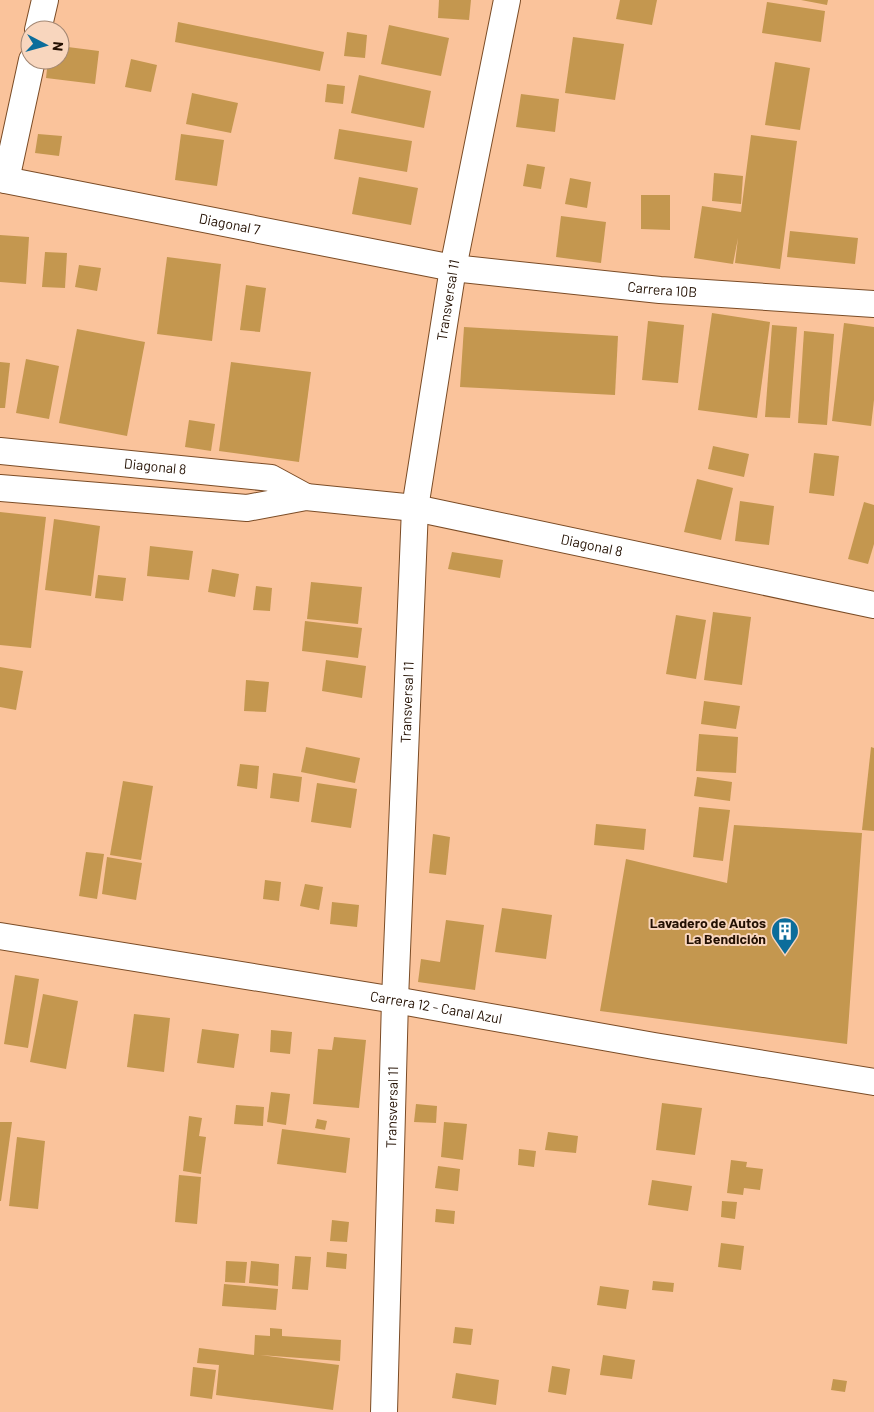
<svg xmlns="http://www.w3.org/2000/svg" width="874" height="1412" font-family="Barlow,sans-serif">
  <rect width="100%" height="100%" fill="#fac39b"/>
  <g fill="#c4974f">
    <polygon points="439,0 471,0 469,20 438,18"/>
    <polygon points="620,0 657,0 652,25 616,19"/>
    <polygon points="801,0 828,0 827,5"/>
    <polygon points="767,2 825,11 821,42 762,33"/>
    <polygon points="178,22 324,52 320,71 175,42"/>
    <polygon points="389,25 449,38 441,76 381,64"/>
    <polygon points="347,32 367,35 365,58 344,56"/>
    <polygon points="573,37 624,44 615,100 565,93"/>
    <polygon points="60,46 99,51 95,84 46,78 48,60 60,60"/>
    <polygon points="131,59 157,65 151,92 125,87"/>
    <polygon points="775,62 810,68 800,130 765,125"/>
    <polygon points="359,75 431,91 424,128 351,113"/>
    <polygon points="327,84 345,86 343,104 325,102"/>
    <polygon points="192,93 238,103 231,133 186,124"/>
    <polygon points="521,94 559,99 555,132 516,127"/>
    <polygon points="339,129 412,141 407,172 334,159"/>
    <polygon points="38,134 62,136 59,156 35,153"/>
    <polygon points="181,134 224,140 217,186 175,180"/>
    <polygon points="751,135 797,141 780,269 735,263 738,238 733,264 694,258 702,206 741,212"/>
    <polygon points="527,164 545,167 541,189 523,186"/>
    <polygon points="714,173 743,176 741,204 712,201"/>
    <polygon points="359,177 418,188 411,225 352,214"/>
    <polygon points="570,178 591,182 587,208 565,204"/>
    <polygon points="641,195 670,195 670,230 641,229"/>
    <polygon points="561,216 606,222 601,263 556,257"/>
    <polygon points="790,231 858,238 855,264 787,257"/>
    <polygon points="0,235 29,237 26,284 0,282"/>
    <polygon points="45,252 67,253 65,288 42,287"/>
    <polygon points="167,257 221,264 212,341 157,334"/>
    <polygon points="79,265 101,268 97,291 75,287"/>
    <polygon points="246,285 266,288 260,332 240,330"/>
    <polygon points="712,313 770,322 757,418 698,410"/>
    <polygon points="648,321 684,325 678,383 642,380"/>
    <polygon points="844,323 874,327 874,400 871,426 832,421"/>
    <polygon points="772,325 797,327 790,418 765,417"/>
    <polygon points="464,327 618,336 615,395 460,387"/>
    <polygon points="77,329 145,342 127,436 59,423"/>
    <polygon points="804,331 834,334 827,425 798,423"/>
    <polygon points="26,359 59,366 49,419 16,413"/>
    <polygon points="0,362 10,363 5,408 0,408"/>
    <polygon points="231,362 311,372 299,462 219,451"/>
    <polygon points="189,420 215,424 211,451 185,447"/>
    <polygon points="713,446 749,454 744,477 708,469"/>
    <polygon points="814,453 839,456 834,496 809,493"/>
    <polygon points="697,479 733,488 721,540 684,532"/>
    <polygon points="740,501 774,506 769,545 735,541"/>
    <polygon points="864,502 874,505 874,544 868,564 848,559"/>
    <polygon points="0,512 46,517 31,648 0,645"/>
    <polygon points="54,519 100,526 91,596 45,590"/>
    <polygon points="150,546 193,551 189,580 147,576"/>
    <polygon points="452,552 503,560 500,578 448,569"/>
    <polygon points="212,569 239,574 235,597 208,592"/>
    <polygon points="98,575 126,578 123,601 95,598"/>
    <polygon points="311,582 362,587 358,624 307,619"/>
    <polygon points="256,586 272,588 270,611 253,610"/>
    <polygon points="713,612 751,617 742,685 704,680"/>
    <polygon points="676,615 706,620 696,679 666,674"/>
    <polygon points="305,621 362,628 358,658 302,651"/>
    <polygon points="326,660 366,666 362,698 322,691"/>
    <polygon points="0,667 23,671 16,710 0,707"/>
    <polygon points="246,680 269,682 266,712 244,711"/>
    <polygon points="704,701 740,706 736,729 701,724"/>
    <polygon points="699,734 738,737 736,773 696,771"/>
    <polygon points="306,747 360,758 355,783 301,772"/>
    <polygon points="871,747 874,748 874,831 862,830"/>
    <polygon points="240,764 259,766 257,789 237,786"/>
    <polygon points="273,773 302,777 299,802 270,798"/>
    <polygon points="697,777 732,782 730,801 694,796"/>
    <polygon points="123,781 153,786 141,860 110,855"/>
    <polygon points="317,783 357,789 351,828 311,822"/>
    <polygon points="699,807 730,810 723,861 693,857"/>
    <polygon points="596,824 646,829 644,850 594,845"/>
    <polygon points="734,825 862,833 847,1044 600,1011 626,859 727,883"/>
    <polygon points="433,834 450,837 446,875 429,873"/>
    <polygon points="86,852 104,854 97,899 79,896"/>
    <polygon points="107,857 142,863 136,900 102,894"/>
    <polygon points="265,880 281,882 279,901 263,899"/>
    <polygon points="305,884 323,887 319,910 300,906"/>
    <polygon points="332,902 359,905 357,927 330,924"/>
    <polygon points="502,908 552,915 546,959 495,952"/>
    <polygon points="446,920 484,925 475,990 418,982 421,959 440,962"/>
    <polygon points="15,975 39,979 28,1048 4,1044"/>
    <polygon points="43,994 78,1001 66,1069 30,1062"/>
    <polygon points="134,1014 170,1018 164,1072 127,1067"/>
    <polygon points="202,1029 239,1034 234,1068 197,1063"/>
    <polygon points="271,1030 292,1032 290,1054 270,1052"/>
    <polygon points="334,1037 366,1040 359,1108 313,1104 318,1049 332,1050"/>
    <polygon points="271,1092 290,1094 286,1125 267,1122"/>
    <polygon points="662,1103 702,1108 695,1155 656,1150"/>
    <polygon points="416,1104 437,1106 436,1123 414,1122"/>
    <polygon points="236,1105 264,1107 263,1126 234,1124"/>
    <polygon points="189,1116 202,1118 199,1136 206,1137 201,1174 183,1171"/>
    <polygon points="317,1119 327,1121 325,1130 315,1128"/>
    <polygon points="0,1122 12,1122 1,1201 0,1201"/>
    <polygon points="444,1122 467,1124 463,1160 441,1157"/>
    <polygon points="282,1129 350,1138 346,1173 277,1164"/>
    <polygon points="548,1132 578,1136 576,1153 545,1150"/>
    <polygon points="17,1137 45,1141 38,1209 9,1206"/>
    <polygon points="519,1149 536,1151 534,1167 518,1165"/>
    <polygon points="731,1160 747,1162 746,1167 763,1169 760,1190 744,1188 743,1195 727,1193"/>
    <polygon points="438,1166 460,1169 458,1191 435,1188"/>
    <polygon points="179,1175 201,1177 197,1224 175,1222"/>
    <polygon points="652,1180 692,1186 688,1211 648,1205"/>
    <polygon points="722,1201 737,1202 735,1219 721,1217"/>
    <polygon points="436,1209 455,1211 454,1224 435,1222"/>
    <polygon points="332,1220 349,1222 347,1242 330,1241"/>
    <polygon points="721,1243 744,1246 741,1270 718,1267"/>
    <polygon points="327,1252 347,1254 346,1269 326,1267"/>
    <polygon points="295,1256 311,1257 308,1290 292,1289"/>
    <polygon points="226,1261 247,1262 245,1283 225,1282"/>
    <polygon points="251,1261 279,1264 278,1286 249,1283"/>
    <polygon points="653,1281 674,1283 673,1292 652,1290"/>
    <polygon points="224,1284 278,1289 276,1310 222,1306"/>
    <polygon points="600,1286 629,1290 626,1309 597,1305"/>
    <polygon points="455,1327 473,1329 471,1345 453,1343"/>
    <polygon points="270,1328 282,1329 282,1336 341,1340 340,1361 260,1355 339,1365 333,1410 216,1395 219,1365 197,1363 199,1348 254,1355 255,1335 270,1336"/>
    <polygon points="603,1355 635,1360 632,1379 600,1375"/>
    <polygon points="552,1366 570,1369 566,1395 548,1392"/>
    <polygon points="193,1367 216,1370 212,1399 190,1396"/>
    <polygon points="456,1373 499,1380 496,1405 452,1398"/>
    <polygon points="833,1379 847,1381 845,1392 831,1390"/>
  </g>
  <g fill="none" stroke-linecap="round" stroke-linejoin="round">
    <g stroke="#7b4c26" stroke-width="28">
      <g id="street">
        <polyline points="38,30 45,0"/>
        <path id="s1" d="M0,179L453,268L660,290L874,304"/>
        <polyline points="6,180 32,60"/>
        <path id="s2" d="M0,451L271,478L306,497"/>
        <path id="s3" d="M0,488L247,508L306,497L415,508L874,605"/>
        <path id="s4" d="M0,936L395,1000L654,1046L874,1082"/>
        <path id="s5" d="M384,1412L395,1000L415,508L453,268L507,0"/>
      </g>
    </g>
    <use href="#street" stroke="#fff" stroke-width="26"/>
  </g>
  <defs>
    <g id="building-pin" transform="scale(1.4375)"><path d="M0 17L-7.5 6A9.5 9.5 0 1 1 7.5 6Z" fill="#0c6d9b" stroke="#f8d6be"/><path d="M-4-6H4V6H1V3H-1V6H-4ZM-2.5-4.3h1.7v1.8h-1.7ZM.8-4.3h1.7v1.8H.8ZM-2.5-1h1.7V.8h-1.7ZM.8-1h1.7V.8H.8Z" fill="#fff"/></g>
  </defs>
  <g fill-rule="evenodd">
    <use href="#building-pin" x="785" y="931"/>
  </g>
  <g text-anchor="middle" stroke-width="4" stroke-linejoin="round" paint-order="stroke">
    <g font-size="14" fill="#231002" stroke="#f8d6be">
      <text dy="5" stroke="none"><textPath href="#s1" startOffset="234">Diagonal 7</textPath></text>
      <text dy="5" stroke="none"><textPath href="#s1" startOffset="672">Carrera 10B</textPath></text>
      <text dy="5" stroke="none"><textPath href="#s5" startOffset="1115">Transversal 11</textPath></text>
      <text dy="5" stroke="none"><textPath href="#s2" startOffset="156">Diagonal 8</textPath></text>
      <text dy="5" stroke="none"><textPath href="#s3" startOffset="598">Diagonal 8</textPath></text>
      <text dy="5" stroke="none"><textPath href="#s5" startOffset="710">Transversal 11</textPath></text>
      <text dy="5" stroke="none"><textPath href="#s4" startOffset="442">Carrera 12 - Canal Azul</textPath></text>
      <text dy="5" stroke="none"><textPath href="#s5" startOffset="305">Transversal 11</textPath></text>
    </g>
    <g font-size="14" font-weight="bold" fill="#231002" stroke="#f8d6be" text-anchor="end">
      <text x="766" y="928">Lavadero de Autos<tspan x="766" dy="16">La Bendición</tspan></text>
    </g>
  </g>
  <g transform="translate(45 45) rotate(96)"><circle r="24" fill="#f8d6be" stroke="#a38773"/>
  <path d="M0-4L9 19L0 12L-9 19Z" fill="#0c6d9b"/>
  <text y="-8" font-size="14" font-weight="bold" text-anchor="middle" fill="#231002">N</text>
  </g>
</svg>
